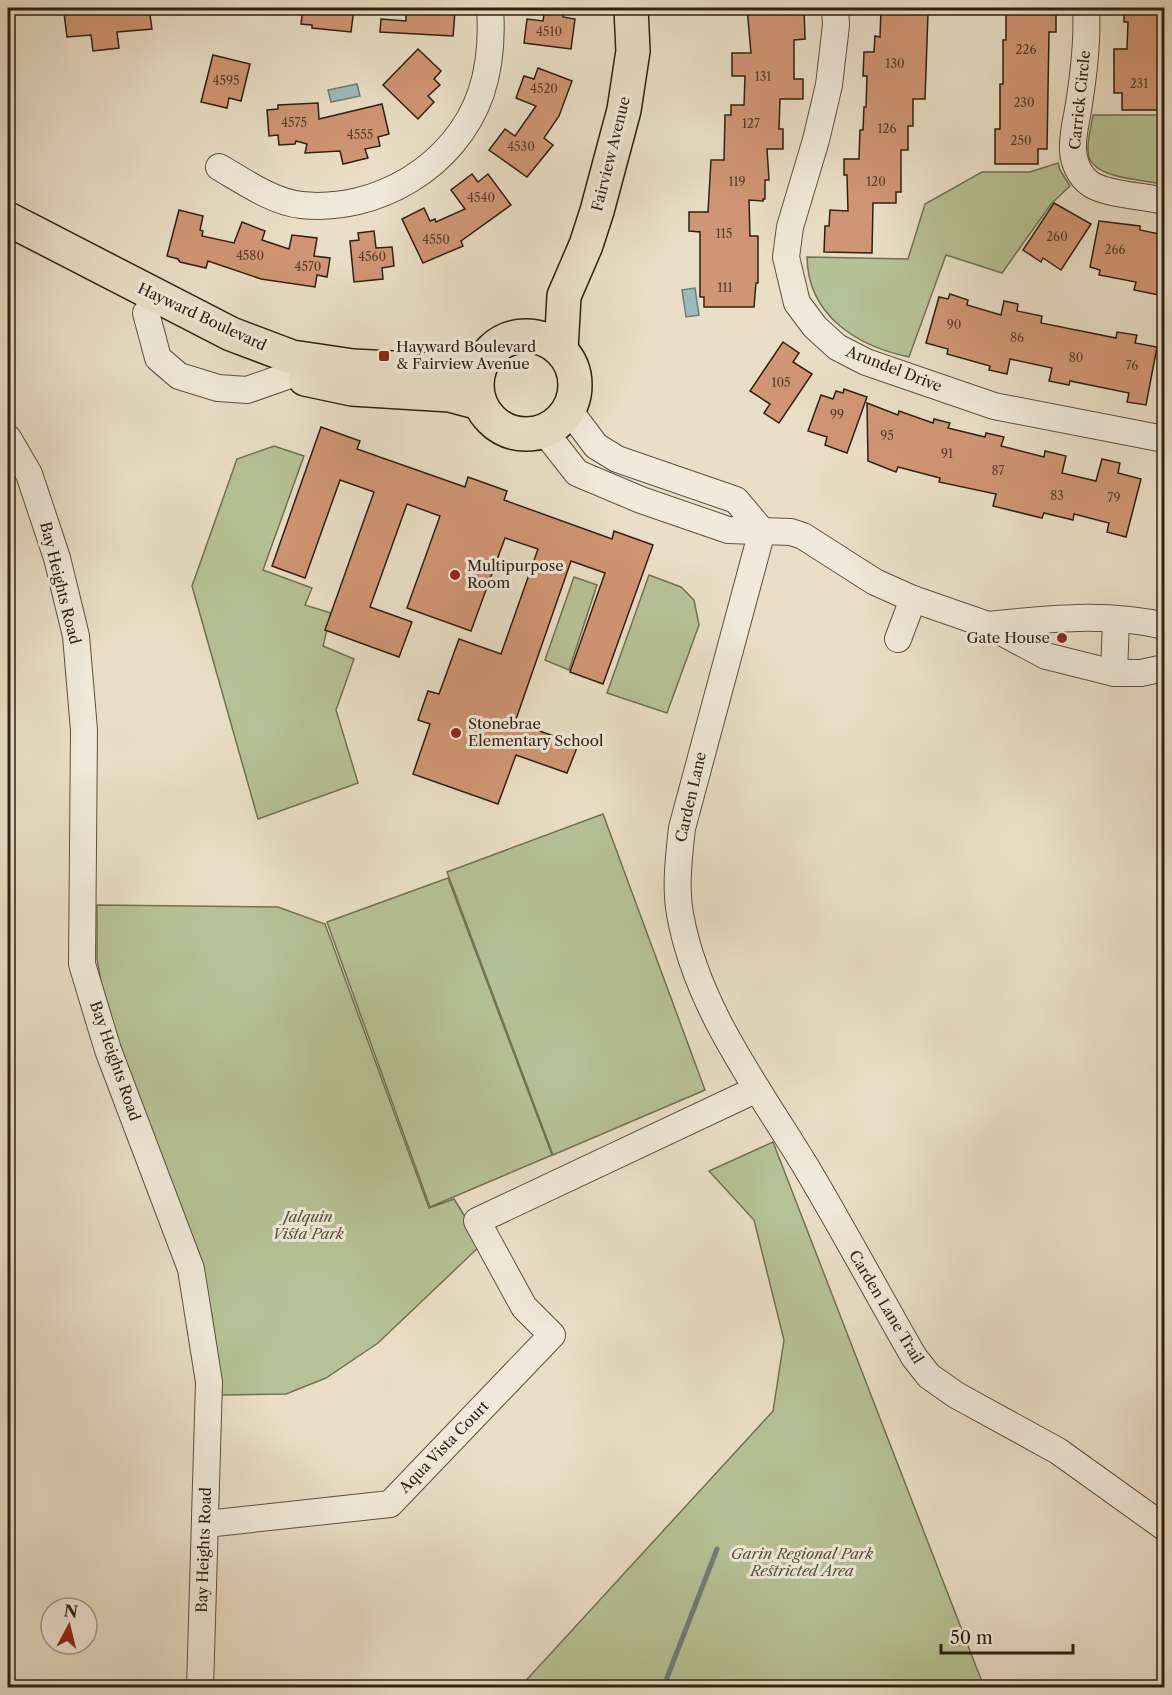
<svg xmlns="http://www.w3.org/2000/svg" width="1172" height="1695" font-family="'Libre Caslon Text',serif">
  <rect width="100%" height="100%" fill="#eadfc6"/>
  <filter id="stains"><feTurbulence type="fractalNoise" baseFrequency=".00333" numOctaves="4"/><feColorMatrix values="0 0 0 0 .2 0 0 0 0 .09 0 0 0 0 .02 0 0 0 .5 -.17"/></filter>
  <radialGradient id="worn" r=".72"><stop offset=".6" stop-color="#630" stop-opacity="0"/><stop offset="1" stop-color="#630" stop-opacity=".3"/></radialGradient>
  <g fill="#b6c296" stroke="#727154" stroke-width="1.5">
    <path d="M1093,115H1164V184C1144,180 1089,179 1088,152C1087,141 1091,127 1093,115Z"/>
    <path d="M1058,163L1060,170L1070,186L1051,204L1002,273L946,255L909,357C857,346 808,316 807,257L908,259L925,204L982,172H1030Z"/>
    <polygon points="274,446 304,456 263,570 312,588 305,605 331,613 323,646 354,659 336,710 358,783 258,819 192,586 237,459"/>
    <polygon points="649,575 681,587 694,600 699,625 667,713 607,693"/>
    <polygon points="574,577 597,585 569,670 545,660"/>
    <polygon points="603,814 705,1090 553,1155 447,872"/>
    <polygon points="448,878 552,1155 430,1207 327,922"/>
    <polygon points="97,905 278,907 325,924 429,1208 454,1199 482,1244 378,1343 326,1378 286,1394 221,1395 212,1315 105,1005 97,959"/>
    <polygon points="773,1142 984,1687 520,1687 773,1411 784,1340 754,1220 709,1171"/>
  </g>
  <g fill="#9bbabe" stroke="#707c79" stroke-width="1.5">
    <polygon points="357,84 360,96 331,102 328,90"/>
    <polygon points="695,288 699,315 686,317 682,290"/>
  </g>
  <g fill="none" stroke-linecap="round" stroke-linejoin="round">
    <polyline stroke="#707c79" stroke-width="5" points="663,1688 717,1549"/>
  </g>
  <g fill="#d19675" stroke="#2f2012" stroke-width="1.5">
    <polygon points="85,8 103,8 103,11 149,8 152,29 117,32 119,48 93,51 91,35 67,37 64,13 85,11"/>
    <polygon points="303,8 354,8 351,32 312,28 312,25 301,24"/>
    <polygon points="406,8 444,8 444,11 455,12 453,36 380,32 381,19 406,21"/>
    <polygon points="545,8 564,8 563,17 575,19 571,49 524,43 527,19 543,21"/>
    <polygon points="747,8 804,8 805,39 794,40 794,79 803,79 803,99 780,99 779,129 783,129 783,149 767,149 769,180 765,180 765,199 763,199 763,201 749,200 750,236 758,236 758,283 756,283 754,307 704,307 704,297 700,297 700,232 689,231 689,212 708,212 711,160 724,160 725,115 731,115 731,105 744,105 745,76 732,76 732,53 751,53"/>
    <polygon points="881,8 922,8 922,13 928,13 925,99 913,99 913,126 908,126 908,150 901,150 901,192 896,192 896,203 873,203 872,253 824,252 825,226 829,226 830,210 848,211 847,175 844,175 844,159 859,159 860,130 863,130 864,107 866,107 867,76 863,76 864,52 874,52 875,36 880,37"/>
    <polygon points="1006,8 1056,8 1056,32 1049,32 1047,149 1038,149 1038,164 995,164 995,129 1000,129 1000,84 1003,84 1003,40 1006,40"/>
    <polygon points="1124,8 1164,8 1164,110 1122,110 1122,93 1114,93 1114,49 1127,49 1128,22 1124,22"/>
    <polygon points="418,49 441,71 434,79 440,85 428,96 434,102 418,119 383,85"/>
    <polygon points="213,55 250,64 241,101 229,98 227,108 201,102"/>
    <polygon points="538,68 572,81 559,116 544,138 553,145 527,177 489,150 505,129 515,136 536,106 516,98 524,76 534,79"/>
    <polygon points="318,103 319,119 382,104 389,134 378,137 380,146 365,149 368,158 343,164 340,151 305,153 307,144 296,141 295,144 279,145 278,135 269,136 267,110 278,109 278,105"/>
    <polygon points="472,174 478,182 488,174 511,205 461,241 463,246 423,263 402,219 424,208 430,221 435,219 436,222 465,209 451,190"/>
    <polygon points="1054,203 1091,224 1061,270 1043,258 1041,262 1023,250"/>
    <polygon points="179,210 203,216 200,230 203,231 202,236 234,243 242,222 265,231 262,240 289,249 292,235 317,238 314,256 330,258 327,277 317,275 315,287 261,279 208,261 206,268 180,262 178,259 167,256"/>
    <polygon points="1099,221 1140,226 1140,230 1164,235 1164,296 1134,290 1136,282 1099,275 1100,270 1090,267"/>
    <polygon points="374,231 376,248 392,247 394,266 382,268 383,279 354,282 350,241 359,240 358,233"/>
    <polygon points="950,294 968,300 967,305 1001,315 1004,301 1018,304 1017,311 1042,316 1041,323 1116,338 1117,332 1137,335 1135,343 1157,347 1146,405 1127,402 1129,393 1070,381 1069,385 1049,381 1052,368 1010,359 1007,374 989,370 990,366 947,354 948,349 926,343 939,297 948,299"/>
    <polygon points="783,342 799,353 793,362 812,374 779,423 764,413 770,404 750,391"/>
    <polygon points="844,389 867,397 847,453 825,445 827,437 808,431 821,395 833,399 836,391 843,393"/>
    <polygon points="867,403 898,415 899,411 933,423 934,419 950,423 948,428 985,437 986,433 1004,437 1001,446 1044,457 1045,451 1066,456 1062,473 1096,481 1102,459 1120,463 1118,473 1141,479 1126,537 1107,532 1109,523 1074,514 1073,520 1044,513 1042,518 993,506 996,494 939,482 940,478 898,467 896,472 868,461"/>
    <polygon points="321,427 360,441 357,449 465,487 468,477 507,491 504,500 612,539 614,531 653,545 603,684 570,672 605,573 571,561 515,722 578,745 567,773 516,755 498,804 413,774 430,724 418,720 428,691 439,694 459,639 501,654 538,549 505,538 471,631 407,608 440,516 407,504 370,607 412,622 399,657 325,630 374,492 340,480 305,578 272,566"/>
  </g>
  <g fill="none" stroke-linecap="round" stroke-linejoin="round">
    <g stroke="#5e503f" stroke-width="28">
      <g id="minor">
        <polyline points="835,8 836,25 829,85 816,140 790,227 786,257 797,303 815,327 837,347 866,362 994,406 1164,439"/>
        <path d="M1086,8C1088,40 1084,72 1079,104C1077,117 1073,132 1073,145C1072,160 1079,177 1092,185C1110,195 1144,196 1164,201"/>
        <path d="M219,167C243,181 273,202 301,205C377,213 456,166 481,93C490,66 492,36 490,8"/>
        <polyline points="146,313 158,358 179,376 218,388 247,390 287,376"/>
        <polyline points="569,410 596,446 617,459 736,500 762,531"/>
        <polyline points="544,431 577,473 641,500 728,530 791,532 803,536 875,582 913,599 988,625 1046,656 1114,673 1141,673 1164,668"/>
        <polyline points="8,438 29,474 57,558 76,636 84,730 82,964 108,1050 191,1269 209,1382 200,1688"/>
        <path d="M762,531L682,828C679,856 675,886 680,914C697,1010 760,1090 809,1172C845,1233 879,1296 914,1357L929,1376L956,1395L1058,1451L1164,1527"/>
        <path d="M988,625C1045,619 1108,612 1164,626"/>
        <polyline points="898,639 913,599"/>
        <polyline points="1114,673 1116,620"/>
        <polyline points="206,1524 390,1504 552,1335 524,1307 477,1221 757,1089"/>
      </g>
    </g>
    <g stroke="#2f2012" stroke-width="36">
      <g id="major">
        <polyline points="8,219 231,334 292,357 353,366 450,371 482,363"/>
        <circle cx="526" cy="385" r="49"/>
        <polyline points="561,350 564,296 586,245 597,211 624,110 633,51 631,8"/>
        <polyline points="305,379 352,389 450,395 480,403"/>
      </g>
    </g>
    <use href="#minor" stroke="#f1eada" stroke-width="26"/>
    <use href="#major" stroke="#eadfc6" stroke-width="33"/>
  </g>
  <g fill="#8f2418" stroke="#f1eada" stroke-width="2">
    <rect x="378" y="350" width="12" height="12" rx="3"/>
    <circle cx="455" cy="575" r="6"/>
    <circle cx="1062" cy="638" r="6"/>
    <circle cx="456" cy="733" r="6"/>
  </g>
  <g text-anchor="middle" stroke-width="6" stroke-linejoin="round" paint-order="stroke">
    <g font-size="12" fill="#583e2b">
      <text x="549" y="36">4510</text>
      <text x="1026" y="54">226</text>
      <text x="895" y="68">130</text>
      <text x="763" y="81">131</text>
      <text x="226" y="85">4595</text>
      <text x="1139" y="88">231</text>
      <text x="544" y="93">4520</text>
      <text x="1024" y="107">230</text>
      <text x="294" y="127">4575</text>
      <text x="751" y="128">127</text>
      <text x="887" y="133">126</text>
      <text x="360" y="139">4555</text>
      <text x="1021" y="145">250</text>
      <text x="521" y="151">4530</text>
      <text x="737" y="186">119</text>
      <text x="876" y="186">120</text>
      <text x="481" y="202">4540</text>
      <text x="724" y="238">115</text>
      <text x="1057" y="241">260</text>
      <text x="436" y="244">4550</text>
      <text x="1115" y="254">266</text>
      <text x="250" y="260">4580</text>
      <text x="372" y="261">4560</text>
      <text x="308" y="271">4570</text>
      <text x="725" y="292">111</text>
      <text x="954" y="329">90</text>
      <text x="1017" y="342">86</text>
      <text x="1076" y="362">80</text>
      <text x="1132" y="370">76</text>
      <text x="781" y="387">105</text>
      <text x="837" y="419">99</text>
      <text x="887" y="440">95</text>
      <text x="947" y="458">91</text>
      <text x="998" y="475">87</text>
      <text x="1057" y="500">83</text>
      <text x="1114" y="502">79</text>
    </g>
    <g font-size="15" fill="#2f2012" stroke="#f1eada">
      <text transform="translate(1080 100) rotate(-84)" y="5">Carrick Circle</text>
      <text transform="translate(611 154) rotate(-76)" y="5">Fairview Avenue</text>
      <text transform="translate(202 317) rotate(25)" y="5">Hayward Boulevard</text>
      <text transform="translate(894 369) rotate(21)" y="5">Arundel Drive</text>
      <text transform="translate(60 583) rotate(76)" y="5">Bay Heights Road</text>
      <text transform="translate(691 797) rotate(-77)" y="5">Carden Lane</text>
      <text transform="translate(115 1061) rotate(71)" y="5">Bay Heights Road</text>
      <text transform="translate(886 1307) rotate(59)" y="5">Carden Lane Trail</text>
      <text transform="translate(444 1447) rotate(-46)" y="5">Aqua Vista Court</text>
      <text transform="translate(204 1550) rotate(-88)" y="5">Bay Heights Road</text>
    </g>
    <g font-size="15" fill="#2f2012" stroke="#f1eada" text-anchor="start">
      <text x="396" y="352">Hayward Boulevard<tspan x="396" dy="17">&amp; Fairview Avenue</tspan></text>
      <text x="467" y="571">Multipurpose<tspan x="467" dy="17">Room</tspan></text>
      <text x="1050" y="643" text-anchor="end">Gate House</text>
      <text x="468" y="729">Stonebrae<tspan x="468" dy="17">Elementary School</tspan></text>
    </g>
    <g font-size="15" font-style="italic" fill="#58513a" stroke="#f1eada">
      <text x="308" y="1222">Jalquin<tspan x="308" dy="17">Vista Park</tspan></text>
      <text x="802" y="1559">Garin Regional Park<tspan x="802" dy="17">Restricted Area</tspan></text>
    </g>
  </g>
  <rect width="1172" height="1695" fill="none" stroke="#eadfc6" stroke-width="30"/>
  <rect x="9" y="9" width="1154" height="1677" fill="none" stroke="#2f2012" stroke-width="3"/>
  <rect x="15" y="15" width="1142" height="1665" fill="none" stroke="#2f2012" stroke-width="1.5"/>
  <g transform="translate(69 1626) rotate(7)"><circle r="28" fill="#f1eada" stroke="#a3998a" stroke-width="1.5"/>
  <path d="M0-4.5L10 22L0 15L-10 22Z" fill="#8f2418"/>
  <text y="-9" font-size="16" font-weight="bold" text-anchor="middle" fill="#2f2012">N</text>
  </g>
  <path d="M941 1644v9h132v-9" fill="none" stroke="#2f2012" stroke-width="3"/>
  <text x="950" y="1644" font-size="18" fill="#2f2012" stroke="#f1eada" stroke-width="4.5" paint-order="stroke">50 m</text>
  <rect width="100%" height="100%" filter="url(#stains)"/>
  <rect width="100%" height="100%" fill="url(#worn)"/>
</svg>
